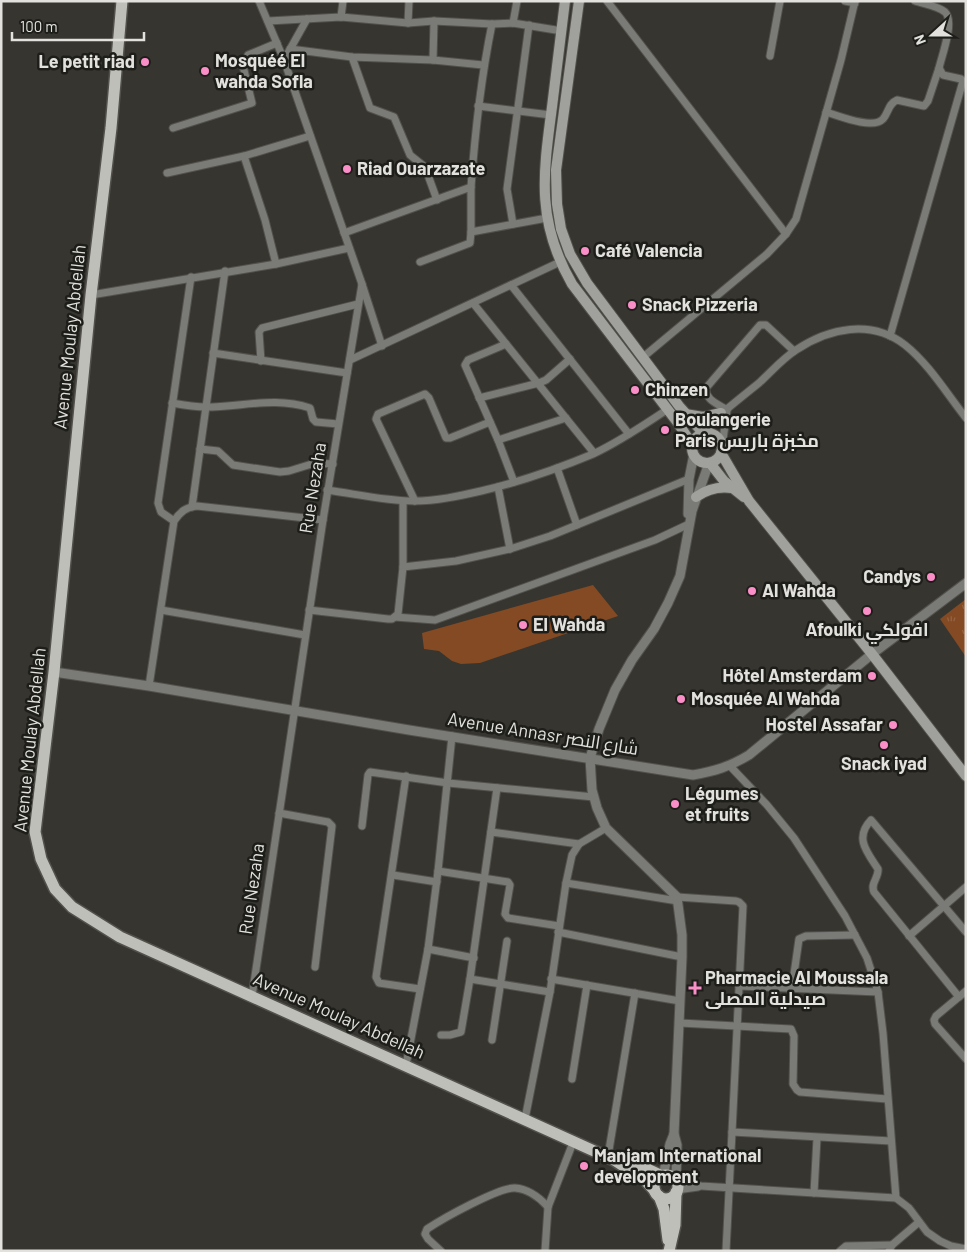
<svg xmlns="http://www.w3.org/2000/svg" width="967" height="1252" font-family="Barlow,Cairo,sans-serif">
  <defs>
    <pattern id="grass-tufts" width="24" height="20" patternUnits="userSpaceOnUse" patternTransform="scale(1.25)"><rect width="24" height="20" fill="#834a23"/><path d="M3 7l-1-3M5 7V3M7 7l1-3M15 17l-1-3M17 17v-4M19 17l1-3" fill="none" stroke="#946442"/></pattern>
  </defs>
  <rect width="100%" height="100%" fill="#37352f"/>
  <polygon fill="url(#grass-tufts)" points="966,599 966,657 940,619"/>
  <polygon fill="#834a23" points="593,585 618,616 480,663 461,664 452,661 439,651 424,649 422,633"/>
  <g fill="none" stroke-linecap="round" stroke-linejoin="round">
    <g stroke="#52514b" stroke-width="9">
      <g id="minor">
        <polyline points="607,1 786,234"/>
        <polyline points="845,1 855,3"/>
        <polyline points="341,17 343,1"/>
        <polyline points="268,21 341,17 408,23 434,21 492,24 513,23 562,31"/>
        <polyline points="408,23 409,1"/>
        <polyline points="513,23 517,1"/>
        <polyline points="290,49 352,57 433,60 434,21"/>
        <polyline points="770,56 780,1"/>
        <polyline points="352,57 370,108 394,117 410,155 425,167 437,200"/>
        <polyline points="284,60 307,19"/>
        <polyline points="433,60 483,65"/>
        <polyline points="478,106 551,115"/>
        <path d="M826,112C839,116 873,130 883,119C889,112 888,104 897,100L924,106L928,101L939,68"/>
        <polyline points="173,128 252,103 243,66 248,55 277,43"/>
        <polyline points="244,156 265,220 276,264"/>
        <polyline points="167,173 244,156 310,136"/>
        <path d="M471,187C475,132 481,78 492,24"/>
        <polyline points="513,224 507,189 529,25"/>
        <polyline points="344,233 471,187 471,232 547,218"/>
        <polyline points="420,262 470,243 471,232"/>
        <polyline points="362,284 382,346"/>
        <polyline points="511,285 629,434"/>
        <polyline points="91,295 276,264 349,248"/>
        <polyline points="473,303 594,453"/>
        <path d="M890,336L963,81L961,79L943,75L939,68C942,55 955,21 945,12C938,6 924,4 915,1"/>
        <polyline points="506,344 468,360 465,365 498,440 514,482"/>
        <polyline points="213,353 347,373"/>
        <polyline points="642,358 767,254 786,234 796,219 841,60 855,1"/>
        <polyline points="350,360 560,262"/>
        <polyline points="261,361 259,332 262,328 358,304"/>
        <polyline points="479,398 539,383 546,380 570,359"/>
        <path d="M172,403C183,405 195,407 206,407C242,407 275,396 310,408L313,419L316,422L338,424"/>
        <path d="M727,410C718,404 705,400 706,388L760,325H766L794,351"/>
        <path d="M706,434L715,419C729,407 744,395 759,383C771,372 782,359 796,350C829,328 871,319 905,345C929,364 947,394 966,418"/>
        <polyline points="498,440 566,418"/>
        <polyline points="722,447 727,410"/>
        <polyline points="200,449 218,451 233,465 280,472 289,471 315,463 333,464"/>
        <polyline points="557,468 577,525"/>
        <polyline points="498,487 510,549"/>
        <path d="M327,490C356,494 385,501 414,501C437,501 459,496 481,491C520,482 557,469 593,454C619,442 644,425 668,409"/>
        <polyline points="415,501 376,419 378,414 425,394 429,398 446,438 450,438 490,422"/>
        <polyline points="192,507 225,271"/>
        <polyline points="174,521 161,512 158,503 191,277"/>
        <polyline points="403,567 456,561 510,549 550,536 689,479"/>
        <polyline points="161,610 305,635"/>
        <polyline points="309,610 388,619 392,619 398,614 403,567 403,501"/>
        <polyline points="395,617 435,620 655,540 689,524"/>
        <path d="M149,686L174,521C180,512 186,507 197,506L323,520"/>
        <polyline points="730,766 767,805 794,838 845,916 867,958 878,992 883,1033 896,1198"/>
        <polyline points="406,776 376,977 379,983 420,989"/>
        <polyline points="497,788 470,979 550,992"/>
        <polyline points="279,813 328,822 332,826 315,967"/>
        <polyline points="362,826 368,775 370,772 448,783 594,797"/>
        <polyline points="491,832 579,844"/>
        <polyline points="438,871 508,882 510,885 505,914 508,918 559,926"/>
        <polyline points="393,875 437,882"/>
        <polyline points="566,883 678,901"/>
        <polyline points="677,897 736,901 739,902 743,906 732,1132 891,1141"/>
        <polyline points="558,932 682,957"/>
        <polyline points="909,936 966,887"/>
        <polyline points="428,949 474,958"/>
        <polyline points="551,979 680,1001"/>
        <polyline points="739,986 878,992"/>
        <polyline points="792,988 799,939 806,936 855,935"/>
        <polyline points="966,991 936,1016 934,1020 935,1024 966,1059"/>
        <polyline points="252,996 323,520 362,284 284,60 259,1"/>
        <path d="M959,997L874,892C870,883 879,878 878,869C867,852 854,838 871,820L966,932"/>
        <polyline points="680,1023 791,1029 794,1036 793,1084 797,1090 800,1092 887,1099"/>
        <polyline points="441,1035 450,1035 461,1032 470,979"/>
        <polyline points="492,1040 507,941"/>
        <polyline points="406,1065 428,949 438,871 452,736"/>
        <polyline points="572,1079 587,985"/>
        <polyline points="525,1119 550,992 566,883 572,855 579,844 606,828"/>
        <polyline points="608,1156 635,993"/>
        <polyline points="676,1181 701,1186 896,1198 909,1208 927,1232 940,1241 951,1246 966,1249"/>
        <polyline points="677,1190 698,1187"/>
        <polyline points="814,1193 817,1138"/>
        <path d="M441,1251L428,1239L425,1234L427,1229C442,1219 499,1187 515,1188C529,1189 539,1197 548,1207"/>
        <polyline points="545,1251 548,1207 574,1140"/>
        <polyline points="726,1251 732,1132"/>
        <polyline points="840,1251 846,1246 892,1245"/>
        <polyline points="889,1251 892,1245 919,1222"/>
      </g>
    </g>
    <g stroke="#52514b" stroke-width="11">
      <g id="tertiary">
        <polyline points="688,514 689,479 694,454"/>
        <path d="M54,672L149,686L409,730L693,775C715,771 729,767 749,755L872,654L966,583"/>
        <polyline points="663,1176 670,1144 674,1134"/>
        <polyline points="676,1180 677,1145 674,1134 682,957 682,935 677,897 606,828 597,808 592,790 590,758 599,729 615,690 632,660 654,629 668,603 680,576 692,511 709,463"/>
      </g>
    </g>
    <g stroke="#52514b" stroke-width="12">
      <g id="secondary">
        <path d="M565,1C561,36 556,72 552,107C543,175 536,221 572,284L678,423L693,446"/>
        <polyline points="579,1 556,170 557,204 561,229 570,254 587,283 679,406 704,434"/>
        <polyline points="685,414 703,417 721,413"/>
        <circle cx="707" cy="448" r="15"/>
        <polyline points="721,453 749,501 872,654 966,776"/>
        <polyline points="710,463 724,481 744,497"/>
        <path d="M696,497C707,489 718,486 732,488"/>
      </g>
    </g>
    <g stroke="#52514b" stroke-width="14">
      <g id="primary">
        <polyline points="122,1 111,128 91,295 54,672 35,832 41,859 55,889 72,907 120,937 614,1160 645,1180 655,1191"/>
        <polyline points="619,1160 637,1164 662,1176"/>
        <circle cx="666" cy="1187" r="12"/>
        <polyline points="659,1196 664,1209 668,1240"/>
        <polyline points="669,1251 675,1225 676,1192"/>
      </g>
    </g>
    <use href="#minor" stroke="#7a7a77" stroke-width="7"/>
    <use href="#tertiary" stroke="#7a7a77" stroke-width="9"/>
    <use href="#secondary" stroke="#a0a19c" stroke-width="10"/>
    <use href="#primary" stroke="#bdbfb8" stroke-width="11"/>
  </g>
  <g fill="#fa8fc8" stroke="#1d1d1a" stroke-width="2">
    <circle cx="145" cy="62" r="5"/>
    <circle cx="205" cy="71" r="5"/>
    <circle cx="347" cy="169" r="5"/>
    <circle cx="585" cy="251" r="5"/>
    <circle cx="632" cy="305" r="5"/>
    <circle cx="635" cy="390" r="5"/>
    <circle cx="665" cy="430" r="5"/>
    <circle cx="931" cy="577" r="5"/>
    <circle cx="752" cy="591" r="5"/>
    <circle cx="867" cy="611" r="5"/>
    <circle cx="523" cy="625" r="5"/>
    <circle cx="872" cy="676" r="5"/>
    <circle cx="681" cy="699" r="5"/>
    <circle cx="893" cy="725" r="5"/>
    <circle cx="884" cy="745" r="5"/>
    <circle cx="675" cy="804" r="5"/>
    <path d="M692.5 980.5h5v5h5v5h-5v5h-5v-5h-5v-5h5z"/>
    <circle cx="584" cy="1166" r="5"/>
  </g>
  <g text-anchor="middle" stroke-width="5" stroke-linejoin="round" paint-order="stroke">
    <g font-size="18" font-weight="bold" fill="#e2e1dd" stroke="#1d1d1a" text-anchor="start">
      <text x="215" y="67">Mosquéé El<tspan x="215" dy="21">wahda Sofla</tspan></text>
      <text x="135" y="68" text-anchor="end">Le petit riad</text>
      <text x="357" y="175">Riad Ouarzazate</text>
      <text x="595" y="257">Café Valencia</text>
      <text x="642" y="311">Snack Pizzeria</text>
      <text x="645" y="396">Chinzen</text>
      <text x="675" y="426">Boulangerie<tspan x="675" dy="21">Paris مخبزة باريس</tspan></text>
      <text x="921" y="583" text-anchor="end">Candys</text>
      <text x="762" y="597">Al Wahda</text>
      <text x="533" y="631">El Wahda</text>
      <text x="867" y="636" text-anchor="middle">Afoulki افولكي</text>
      <text x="862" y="682" text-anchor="end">Hôtel Amsterdam</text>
      <text x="691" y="705">Mosquée Al Wahda</text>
      <text x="883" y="731" text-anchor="end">Hostel Assafar</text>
      <text x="884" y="770" text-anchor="middle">Snack iyad</text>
      <text x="685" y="800">Légumes<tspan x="685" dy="21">et fruits</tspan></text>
      <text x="705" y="984">Pharmacie Al Moussala<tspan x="705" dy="21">صيدلية المصلى</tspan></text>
      <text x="594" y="1162">Manjam International<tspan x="594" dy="21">development</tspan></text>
    </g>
    <g font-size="18" fill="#e2e1dd" stroke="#1d1d1a">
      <text transform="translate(70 337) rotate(-84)" y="6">Avenue Moulay Abdellah</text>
      <text transform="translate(313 488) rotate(-81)" y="6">Rue Nezaha</text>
      <text transform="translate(543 734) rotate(9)" y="6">Avenue Annasr شارع النصر</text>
      <text transform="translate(30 740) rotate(-84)" y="6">Avenue Moulay Abdellah</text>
      <text transform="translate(252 889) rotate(-82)" y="6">Rue Nezaha</text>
      <text transform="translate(339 1016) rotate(24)" y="6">Avenue Moulay Abdellah</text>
    </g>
  </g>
  <rect width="967" height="1252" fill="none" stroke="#e2e1dd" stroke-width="5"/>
  <g transform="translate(932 35) rotate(249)" stroke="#1d1d1a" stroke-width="4" paint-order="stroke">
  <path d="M0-4L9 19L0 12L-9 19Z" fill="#e2e1dd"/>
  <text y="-8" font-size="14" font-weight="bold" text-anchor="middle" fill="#e2e1dd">N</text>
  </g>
  <path d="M12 32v8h132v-8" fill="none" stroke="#e2e1dd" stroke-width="2.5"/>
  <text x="20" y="32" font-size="15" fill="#e2e1dd" stroke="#1d1d1a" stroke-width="4" paint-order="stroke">100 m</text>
</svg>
